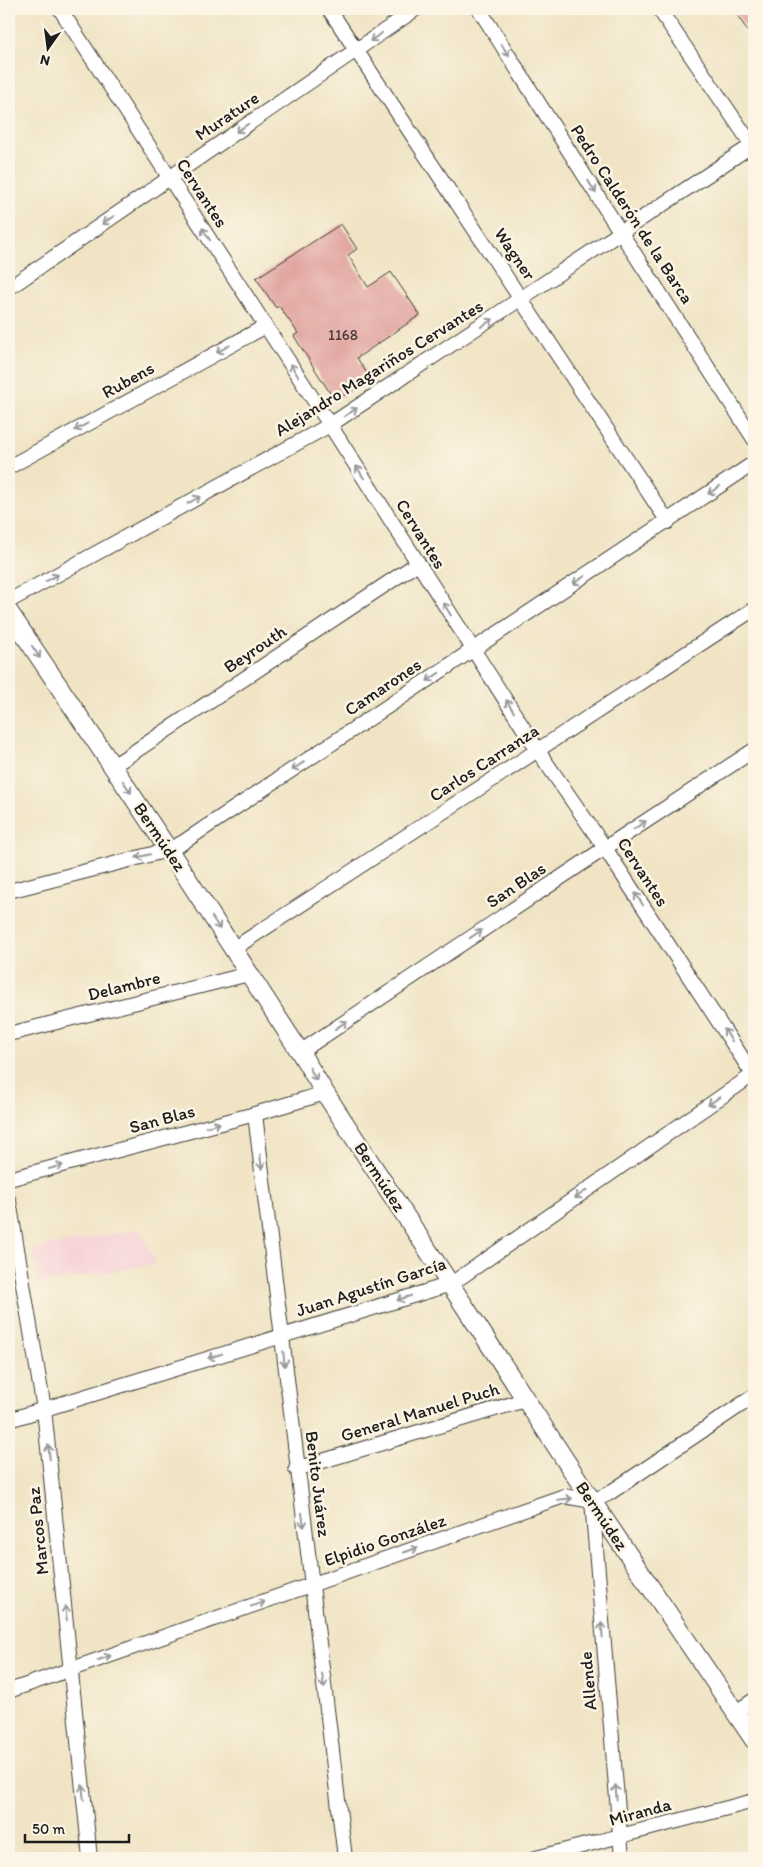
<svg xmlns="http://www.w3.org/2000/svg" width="763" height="1867" font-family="Itim,sans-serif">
  <rect width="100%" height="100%" fill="#fcf5e5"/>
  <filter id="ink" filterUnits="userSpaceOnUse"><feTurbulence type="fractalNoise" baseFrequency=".02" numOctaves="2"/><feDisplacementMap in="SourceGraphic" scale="10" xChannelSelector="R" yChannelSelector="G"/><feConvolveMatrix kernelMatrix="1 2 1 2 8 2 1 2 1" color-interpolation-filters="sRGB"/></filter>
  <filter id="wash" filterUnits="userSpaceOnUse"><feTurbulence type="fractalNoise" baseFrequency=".0096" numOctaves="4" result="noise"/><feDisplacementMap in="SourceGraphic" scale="20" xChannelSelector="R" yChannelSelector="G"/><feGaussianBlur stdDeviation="1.12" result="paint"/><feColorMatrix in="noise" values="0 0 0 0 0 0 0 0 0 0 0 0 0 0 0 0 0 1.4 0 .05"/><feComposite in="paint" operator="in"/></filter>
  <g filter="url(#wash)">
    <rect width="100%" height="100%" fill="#f0e4c5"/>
    <polygon fill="#f6cfd7" points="140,1229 156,1264 39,1284 33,1249"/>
    <g id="blocks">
      <g fill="#df9e9b">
        <polygon points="733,9 754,9 754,40"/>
        <polygon points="341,224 357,249 348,255 368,287 391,272 420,315 357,358 370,378 343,396 330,393 294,336 298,333 279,306 276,308 256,278"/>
      </g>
    </g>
  </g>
  <g filter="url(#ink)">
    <use href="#blocks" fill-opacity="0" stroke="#3c3a35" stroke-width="1"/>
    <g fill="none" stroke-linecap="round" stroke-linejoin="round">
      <g stroke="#3c3a35" stroke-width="16">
        <g id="minor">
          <polyline points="60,9 330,425 538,751 605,848 754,1076"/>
          <polyline points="329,9 668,522"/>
          <polyline points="479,9 621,233 754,439"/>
          <polyline points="659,9 754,148"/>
          <polyline points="9,288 416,9"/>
          <polyline points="9,467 266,326"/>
          <polyline points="9,601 330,425 754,144"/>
          <polyline points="113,766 418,563"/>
          <polyline points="9,891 168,850 182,843 754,463"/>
          <polyline points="233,949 754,609"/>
          <polyline points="9,1034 249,974"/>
          <polyline points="300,1052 605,848 754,750"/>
          <polyline points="255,1114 345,1858"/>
          <polyline points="9,1179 255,1114 325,1093"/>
          <polyline points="9,1201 44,1409 90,1858"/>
          <polyline points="9,1420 451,1284 754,1074"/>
          <polyline points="296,1469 525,1400"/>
          <polyline points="592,1501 622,1858"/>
          <polyline points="9,1691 564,1496 592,1501 608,1494 754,1396"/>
          <polyline points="736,1712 754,1700"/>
          <polyline points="536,1858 754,1801"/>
        </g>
      </g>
      <g stroke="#3c3a35" stroke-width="20">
        <polyline id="tertiary" points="9,612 178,864 300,1052 325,1093 592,1501 754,1740"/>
      </g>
      <use href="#minor" stroke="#fff" stroke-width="14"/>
      <use href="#tertiary" stroke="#fff" stroke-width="18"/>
    </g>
    <defs><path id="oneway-shaft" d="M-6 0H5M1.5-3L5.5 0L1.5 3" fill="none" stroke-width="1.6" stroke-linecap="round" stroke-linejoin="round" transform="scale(1.25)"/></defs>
    <g stroke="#999">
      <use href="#oneway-shaft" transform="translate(376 37) rotate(145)"/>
      <use href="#oneway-shaft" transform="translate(505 50) rotate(58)"/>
      <use href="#oneway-shaft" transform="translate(242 128) rotate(146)"/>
      <use href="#oneway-shaft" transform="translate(592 187) rotate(58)"/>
      <use href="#oneway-shaft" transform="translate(108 220) rotate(145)"/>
      <use href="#oneway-shaft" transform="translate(206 234) rotate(-123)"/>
      <use href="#oneway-shaft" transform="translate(487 323) rotate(-33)"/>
      <use href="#oneway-shaft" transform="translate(223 349) rotate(151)"/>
      <use href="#oneway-shaft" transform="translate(294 370) rotate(-123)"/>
      <use href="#oneway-shaft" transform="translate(351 412) rotate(-33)"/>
      <use href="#oneway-shaft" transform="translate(81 427) rotate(151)"/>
      <use href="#oneway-shaft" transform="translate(360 472) rotate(-122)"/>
      <use href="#oneway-shaft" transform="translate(714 490) rotate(146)"/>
      <use href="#oneway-shaft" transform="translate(194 500) rotate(-29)"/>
      <use href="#oneway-shaft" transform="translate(52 578) rotate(-29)"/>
      <use href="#oneway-shaft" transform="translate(579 580) rotate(147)"/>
      <use href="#oneway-shaft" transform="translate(447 609) rotate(-122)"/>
      <use href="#oneway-shaft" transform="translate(36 652) rotate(56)"/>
      <use href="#oneway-shaft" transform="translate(433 677) rotate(146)"/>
      <use href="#oneway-shaft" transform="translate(510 706) rotate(-122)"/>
      <use href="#oneway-shaft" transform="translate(298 766) rotate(146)"/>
      <use href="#oneway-shaft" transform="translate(127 787) rotate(56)"/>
      <use href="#oneway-shaft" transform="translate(640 825) rotate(-33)"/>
      <use href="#oneway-shaft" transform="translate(143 856) rotate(166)"/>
      <use href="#oneway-shaft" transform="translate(639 899) rotate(-123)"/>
      <use href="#oneway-shaft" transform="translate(216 923) rotate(57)"/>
      <use href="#oneway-shaft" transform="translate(476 934) rotate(-34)"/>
      <use href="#oneway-shaft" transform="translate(341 1025) rotate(-34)"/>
      <use href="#oneway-shaft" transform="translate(728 1035) rotate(-123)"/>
      <use href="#oneway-shaft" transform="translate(313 1074) rotate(60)"/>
      <use href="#oneway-shaft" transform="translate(714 1101) rotate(145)"/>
      <use href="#oneway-shaft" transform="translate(213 1125) rotate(-15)"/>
      <use href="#oneway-shaft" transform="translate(261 1162) rotate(83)"/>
      <use href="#oneway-shaft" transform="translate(56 1167) rotate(-15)"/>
      <use href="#oneway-shaft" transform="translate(581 1194) rotate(145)"/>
      <use href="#oneway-shaft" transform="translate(404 1298) rotate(163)"/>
      <use href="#oneway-shaft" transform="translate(215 1356) rotate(163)"/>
      <use href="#oneway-shaft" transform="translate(284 1359) rotate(84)"/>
      <use href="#oneway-shaft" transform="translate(49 1452) rotate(-96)"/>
      <use href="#oneway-shaft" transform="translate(565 1499) rotate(-5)"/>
      <use href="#oneway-shaft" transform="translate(303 1520) rotate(82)"/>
      <use href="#oneway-shaft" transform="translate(411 1550) rotate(-19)"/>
      <use href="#oneway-shaft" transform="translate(258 1604) rotate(-19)"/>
      <use href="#oneway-shaft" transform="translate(66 1613) rotate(-96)"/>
      <use href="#oneway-shaft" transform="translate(602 1630) rotate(-95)"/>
      <use href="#oneway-shaft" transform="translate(104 1658) rotate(-19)"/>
      <use href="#oneway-shaft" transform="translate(323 1681) rotate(83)"/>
      <use href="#oneway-shaft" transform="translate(83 1792) rotate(-95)"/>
      <use href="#oneway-shaft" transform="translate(616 1792) rotate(-95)"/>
    </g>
  </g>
  <g text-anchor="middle" stroke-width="5" stroke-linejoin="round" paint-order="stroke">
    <g font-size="15" fill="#4d3c3c">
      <text x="343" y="340">1168</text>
    </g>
    <g font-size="18" fill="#1c1c1c" stroke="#fcf5e5">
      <text transform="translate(227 116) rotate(-34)" y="6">Murature</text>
      <text transform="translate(202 193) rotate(57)" y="6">Cervantes</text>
      <text transform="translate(632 214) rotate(57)" y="6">Pedro Calderón de la Barca</text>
      <text transform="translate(515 254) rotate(56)" y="6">Wagner</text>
      <text transform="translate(379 368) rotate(-32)" y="6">Alejandro Magariños Cervantes</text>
      <text transform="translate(128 380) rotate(-29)" y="6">Rubens</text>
      <text transform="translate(421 534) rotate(58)" y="6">Cervantes</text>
      <text transform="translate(255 649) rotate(-34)" y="6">Beyrouth</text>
      <text transform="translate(383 687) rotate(-34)" y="6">Camarones</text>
      <text transform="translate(484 763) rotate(-33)" y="6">Carlos Carranza</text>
      <text transform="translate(160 837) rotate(56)" y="6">Bermúdez</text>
      <text transform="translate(643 872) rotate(57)" y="6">Cervantes</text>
      <text transform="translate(516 885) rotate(-34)" y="6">San Blas</text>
      <text transform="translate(124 986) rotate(-14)" y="6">Delambre</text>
      <text transform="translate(162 1119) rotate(-15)" y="6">San Blas</text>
      <text transform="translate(380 1177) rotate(57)" y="6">Bermúdez</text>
      <text transform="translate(371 1287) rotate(-18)" y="6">Juan Agustín García</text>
      <text transform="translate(420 1412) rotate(-17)" y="6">General Manuel Puch</text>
      <text transform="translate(318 1484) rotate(83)" y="6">Benito Juárez</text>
      <text transform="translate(602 1516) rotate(56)" y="6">Bermúdez</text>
      <text transform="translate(38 1531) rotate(-96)" y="6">Marcos Paz</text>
      <text transform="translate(385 1540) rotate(-19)" y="6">Elpidio González</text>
      <text transform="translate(588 1681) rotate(-95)" y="6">Allende</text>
      <text transform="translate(640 1812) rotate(-15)" y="6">Miranda</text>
    </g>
  </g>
  <rect width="763" height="1867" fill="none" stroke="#fcf5e5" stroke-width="30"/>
  <g transform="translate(48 48) rotate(194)" stroke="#fcf5e5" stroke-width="4" paint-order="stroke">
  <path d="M0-4L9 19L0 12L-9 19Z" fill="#1c1c1c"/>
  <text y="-8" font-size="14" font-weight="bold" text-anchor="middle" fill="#1c1c1c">N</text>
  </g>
  <path d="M25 1834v8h104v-8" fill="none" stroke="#1c1c1c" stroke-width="2.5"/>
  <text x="32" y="1834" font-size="15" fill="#1c1c1c" stroke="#fcf5e5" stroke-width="4" paint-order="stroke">50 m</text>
</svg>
